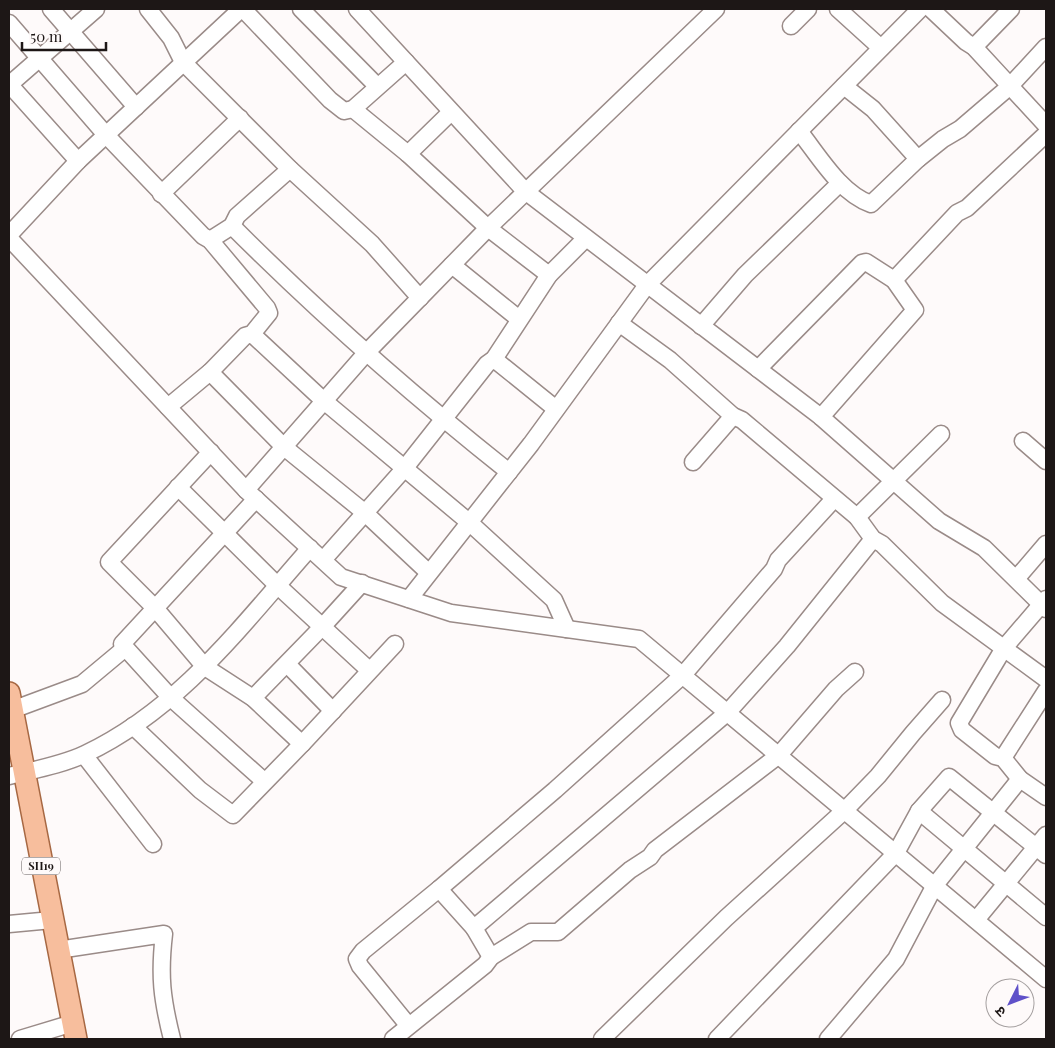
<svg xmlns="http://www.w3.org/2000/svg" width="1055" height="1048" font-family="'Playfair Display','Noto Sans Devanagari',serif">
  <rect width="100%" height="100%" fill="#fefafa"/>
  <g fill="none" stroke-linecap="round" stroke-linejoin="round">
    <g stroke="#9a8b88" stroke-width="19">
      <g id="minor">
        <polyline points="51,9 136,107"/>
        <polyline points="148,9 171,38 183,62 290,169 372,244 420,298"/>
        <polyline points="243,9 330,100 344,111 353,109 406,62"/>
        <polyline points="301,9 377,86"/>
        <polyline points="357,9 525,191 821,417 939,521 984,548 1046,609"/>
        <polyline points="838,9 881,48"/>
        <polyline points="931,9 966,42 974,47 1046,125"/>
        <polyline points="9,23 106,135 203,236 210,240 267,308 269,313 252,334 245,336 210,372 168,407"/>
        <polyline points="791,26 808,9"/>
        <polyline points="974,47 1011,9"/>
        <polyline points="9,84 78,161"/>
        <polyline points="9,85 96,9"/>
        <polyline points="844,86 873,109 918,159"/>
        <polyline points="353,109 408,154 488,228 549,275"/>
        <path d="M799,131C819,156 840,193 871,204L918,159L943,139L960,129L1009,87L1046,47"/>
        <polyline points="408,154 451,112"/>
        <polyline points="161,194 240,118"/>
        <path d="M232,226C319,313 412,395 509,472"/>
        <polyline points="9,235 78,161 241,9"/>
        <polyline points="9,238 246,490 341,577 451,613 639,639 1046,979"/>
        <polyline points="210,240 232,226 237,216 290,169"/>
        <polyline points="452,265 519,319"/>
        <polyline points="894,280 957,213 967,208 1046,134"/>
        <polyline points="619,323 670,360 733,416 742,420 857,517 873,539 882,544 942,603 1046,679"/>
        <polyline points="701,326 745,275 840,183"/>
        <polyline points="252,334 324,401 470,523 554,600 567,629"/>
        <polyline points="494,359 556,409"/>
        <polyline points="758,369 862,263 866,262 894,280 915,310 821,417"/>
        <polyline points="210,372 284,447 364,512 429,573"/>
        <polyline points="1023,441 1046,461"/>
        <polyline points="211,452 109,562 155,608 205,667 253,698 302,744 395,644"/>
        <polyline points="693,462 733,416"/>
        <polyline points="178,487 277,585 369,670"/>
        <polyline points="246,490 367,352 488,228 716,9"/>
        <polyline points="256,499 122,644 171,698 264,781"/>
        <polyline points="857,517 941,434"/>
        <polyline points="323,560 404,469 487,364 494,359 549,275 586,238"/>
        <polyline points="1016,579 1046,544"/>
        <polyline points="409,599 531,444 647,285 920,9"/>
        <polyline points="1046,599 1004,648 959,723 962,730 995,756 1003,758 1020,779 1046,797"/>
        <polyline points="287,664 333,711"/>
        <polyline points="253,698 323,626 362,583"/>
        <polyline points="12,710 82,684 124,649"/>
        <polyline points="133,726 200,790 233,815 302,744"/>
        <polyline points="84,755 153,844"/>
        <polyline points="1003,758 1046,691"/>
        <path d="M9,776C33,770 62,765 85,754C180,709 242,625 310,548"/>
        <polyline points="919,811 1046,917"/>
        <polyline points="439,889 474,928 491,957"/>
        <polyline points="976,920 1046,835"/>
        <polyline points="9,924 52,920"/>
        <polyline points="474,928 728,712 787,646 873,539"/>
        <path d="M58,950L164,934C159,976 162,999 172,1039"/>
        <polyline points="408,1025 360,966 357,959 363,951 439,889 555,790 683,675 774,569 778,560 834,499"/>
        <polyline points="20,1039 73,1023"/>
        <polyline points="393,1039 485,965 491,957 531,932 558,932 630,870 650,857 655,850 779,755 836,689 855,672"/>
        <polyline points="602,1039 726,918 845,810 878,776 913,733 942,700"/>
        <polyline points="717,1039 896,853 919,811 949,777 1046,855"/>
        <polyline points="828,1039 896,959 935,885 1020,779"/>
      </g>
    </g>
    <g stroke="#a76843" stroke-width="24">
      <polyline id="major" points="9,693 76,1039"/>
    </g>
    <use href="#minor" stroke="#fff" stroke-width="16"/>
    <use href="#major" stroke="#f7be9d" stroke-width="21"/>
  </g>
  <g text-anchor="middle" stroke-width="4" stroke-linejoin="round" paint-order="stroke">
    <rect fill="#fefafa" stroke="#605b5a" stroke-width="1" x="22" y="857.5" width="38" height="17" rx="4"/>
    <g font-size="11" font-weight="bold" fill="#1d1716">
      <text x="41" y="870">SH19</text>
    </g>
  </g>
  <rect width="1055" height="1048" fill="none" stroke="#1d1716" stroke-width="20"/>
  <g transform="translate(1010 1003) rotate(228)"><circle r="24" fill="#fefafa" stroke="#a49f9f"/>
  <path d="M0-4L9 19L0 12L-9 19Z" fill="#5f51c9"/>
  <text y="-8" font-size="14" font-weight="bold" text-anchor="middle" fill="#1d1716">उ</text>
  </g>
  <path d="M22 42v8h84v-8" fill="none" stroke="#1d1716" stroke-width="2.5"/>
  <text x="30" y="42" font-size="15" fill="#1d1716" stroke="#fefafa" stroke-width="4" paint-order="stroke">50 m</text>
</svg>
